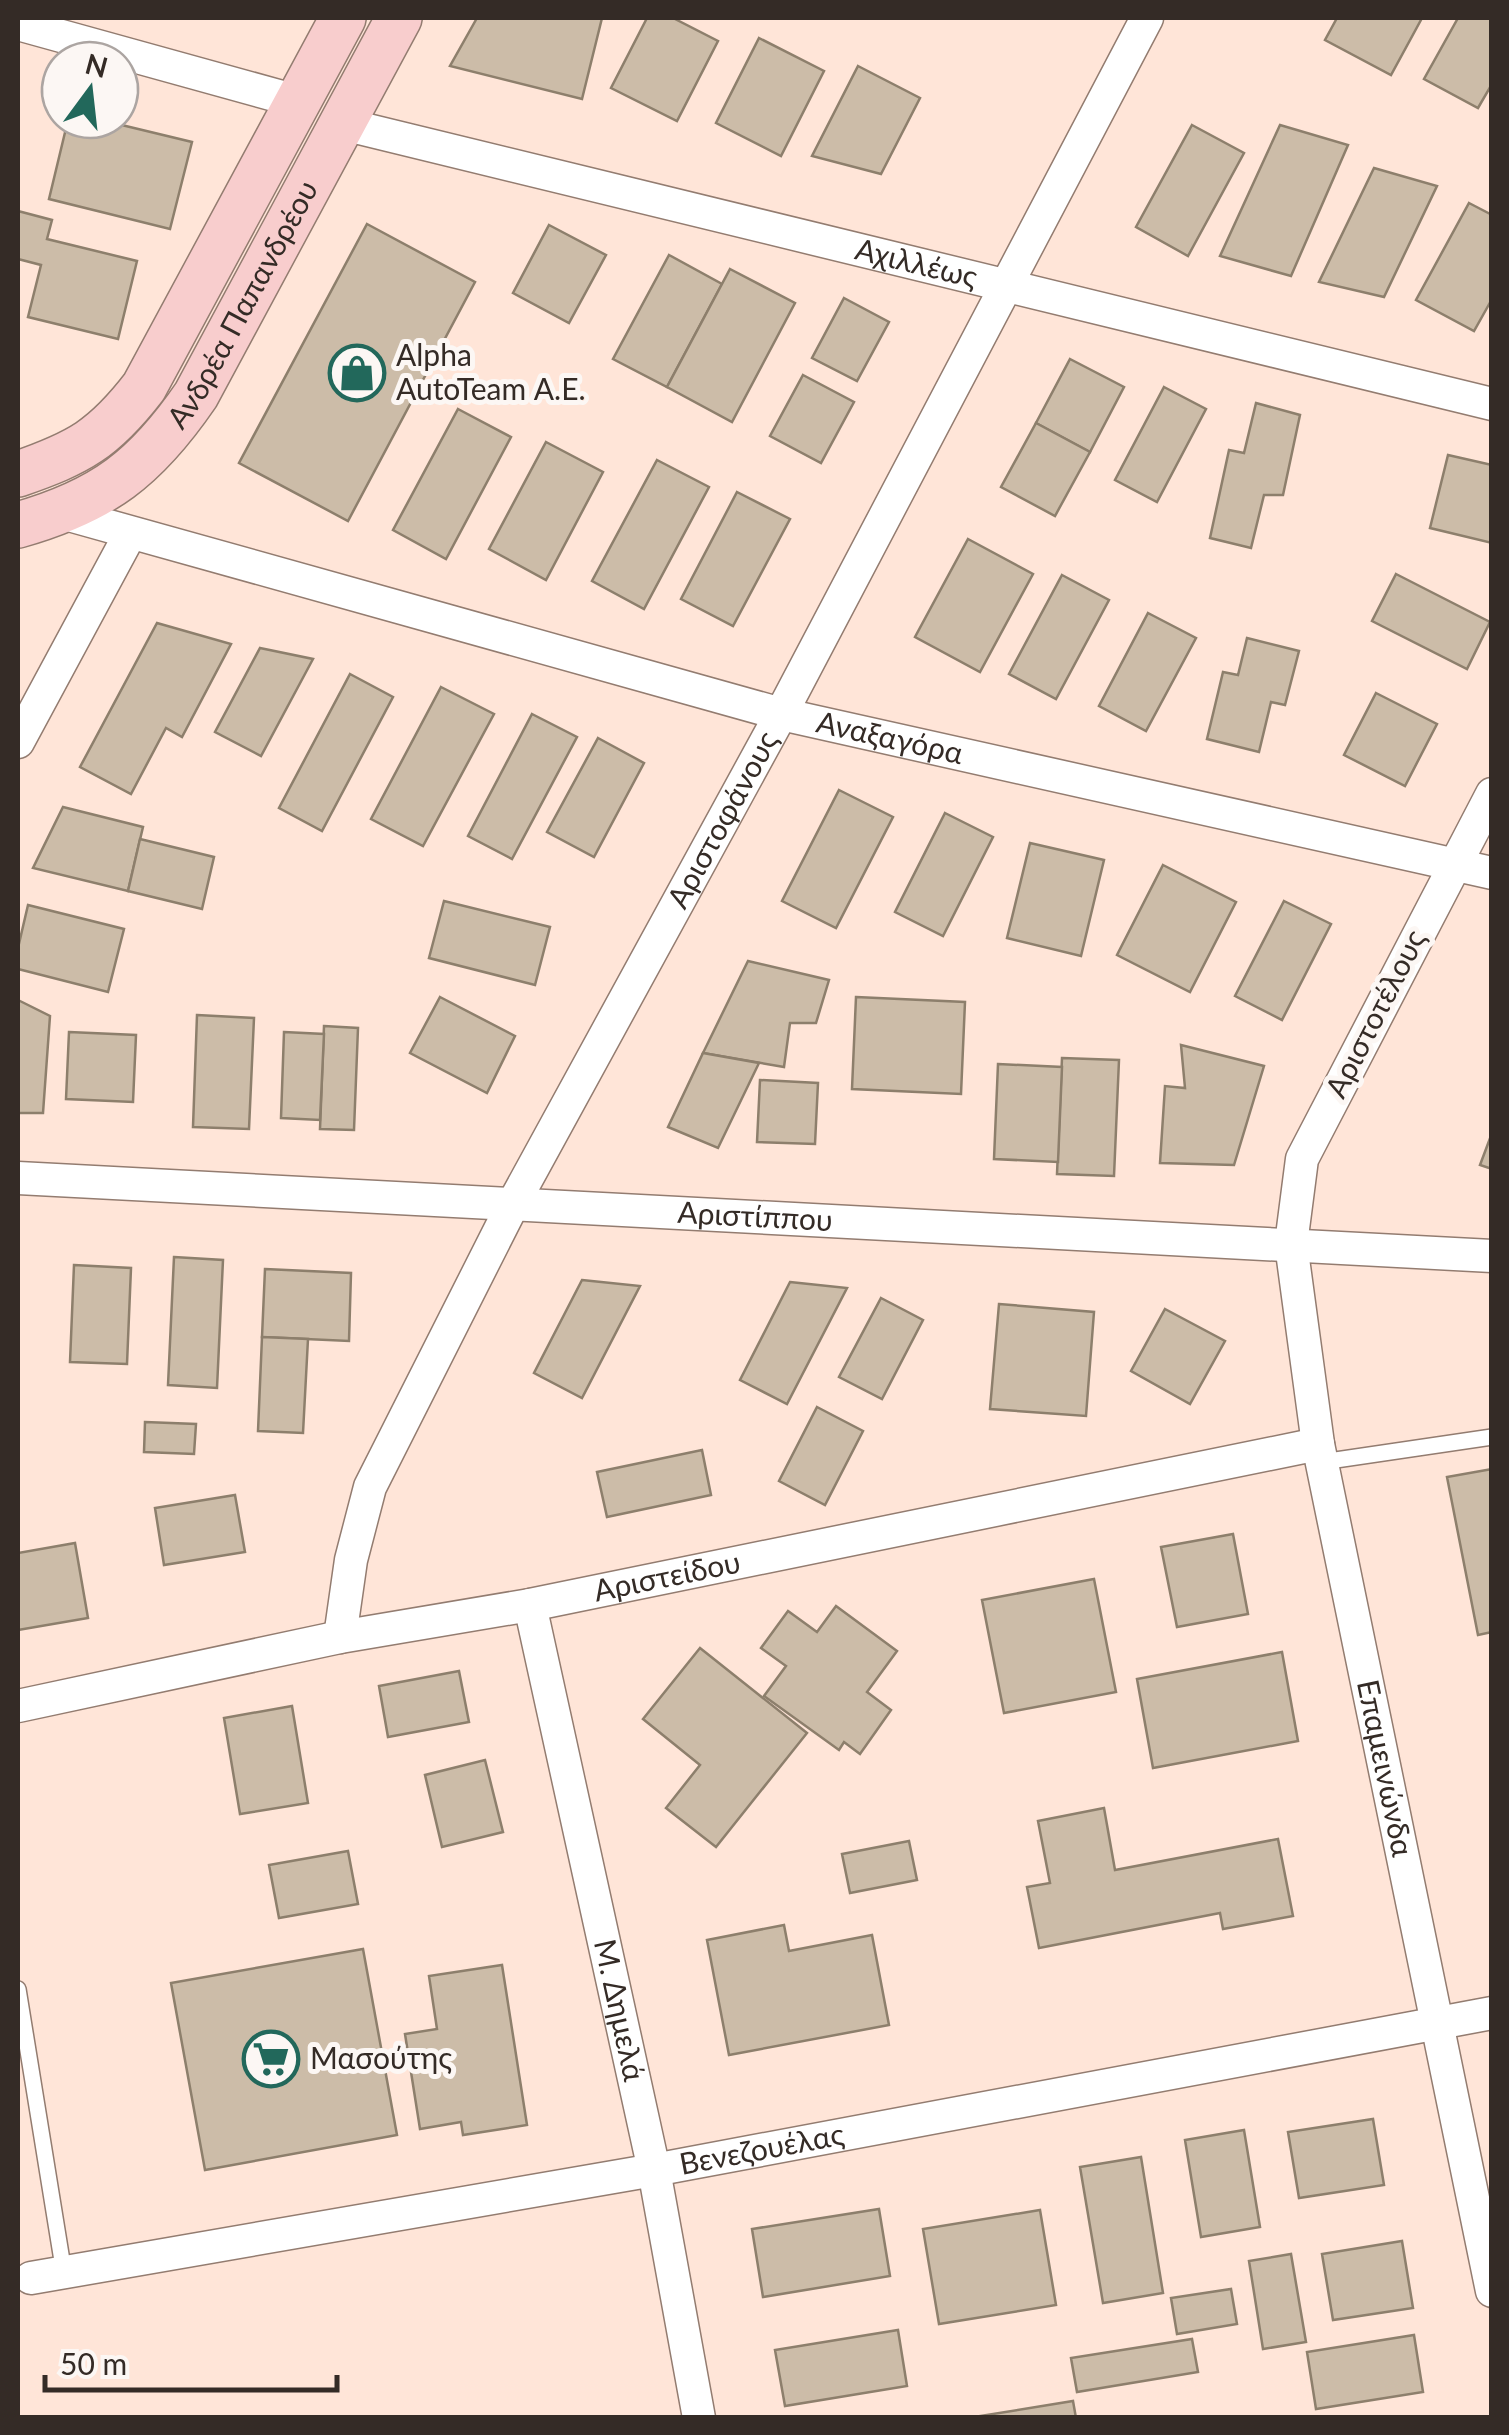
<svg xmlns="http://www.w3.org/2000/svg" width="1509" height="2435" font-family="Lato,sans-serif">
  <rect width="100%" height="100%" fill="#ffe5d8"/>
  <g fill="#ccbca8" stroke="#8d7f6c" stroke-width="2.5">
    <polygon points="477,18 602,18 582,99 450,66"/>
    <polygon points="647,18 673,18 718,41 677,121 611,88"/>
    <polygon points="1337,18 1422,18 1391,75 1325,40"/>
    <polygon points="1458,18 1492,18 1492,84 1478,108 1424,79"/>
    <polygon points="759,38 824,71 781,156 716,123"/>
    <polygon points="858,66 920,98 881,174 812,156"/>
    <polygon points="68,120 101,120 192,142 170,229 49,199"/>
    <polygon points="1192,125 1244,153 1188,256 1136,227"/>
    <polygon points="1280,125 1348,145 1291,276 1220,256"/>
    <polygon points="1374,168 1437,186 1384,297 1319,282"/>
    <polygon points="1469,203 1492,215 1492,299 1474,331 1416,300"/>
    <polygon points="18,211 52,220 47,239 137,261 118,339 28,317 41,265 18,259"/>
    <polygon points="367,224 475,282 348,521 239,463"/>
    <polygon points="549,225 606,255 569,323 513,293"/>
    <polygon points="669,255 722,284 667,387 613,359"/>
    <polygon points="730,269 795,303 732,422 667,387"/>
    <polygon points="844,298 889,322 857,381 812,358"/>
    <polygon points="1070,359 1124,387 1090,452 1036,423"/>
    <polygon points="803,375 854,402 821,463 770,436"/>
    <polygon points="1164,387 1206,409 1157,502 1115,480"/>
    <polygon points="1256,403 1300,415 1283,495 1264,495 1251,548 1210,538 1229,450 1244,453"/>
    <polygon points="458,409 511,437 446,559 393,530"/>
    <polygon points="1036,423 1090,452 1055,516 1001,487"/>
    <polygon points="546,442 603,472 546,580 489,549"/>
    <polygon points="1448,455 1492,465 1492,543 1430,528"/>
    <polygon points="657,460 709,487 644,609 592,581"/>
    <polygon points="737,492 790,519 733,626 681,599"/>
    <polygon points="968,539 1033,574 980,672 915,637"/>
    <polygon points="1396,574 1490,622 1467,669 1372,621"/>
    <polygon points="1062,575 1109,600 1056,699 1009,674"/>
    <polygon points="1148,613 1196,638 1146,731 1099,706"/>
    <polygon points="157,623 231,644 182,737 166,728 131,794 80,767"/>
    <polygon points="1247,638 1299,651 1285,705 1271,702 1259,752 1207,739 1223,672 1238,675"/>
    <polygon points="260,648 313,659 261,756 215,732"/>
    <polygon points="350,674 393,697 322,831 279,808"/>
    <polygon points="441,687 494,714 423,846 371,819"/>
    <polygon points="1376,693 1437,724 1405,786 1344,755"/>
    <polygon points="532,714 577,737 512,859 468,836"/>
    <polygon points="598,738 644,763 594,857 547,832"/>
    <polygon points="839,790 893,817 836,928 782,901"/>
    <polygon points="63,807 143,827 128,891 33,868"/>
    <polygon points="945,813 993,837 943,936 895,912"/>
    <polygon points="140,839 214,857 202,909 128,891"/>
    <polygon points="1030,843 1104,860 1081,956 1007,938"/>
    <polygon points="1163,865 1236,902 1190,992 1117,955"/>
    <polygon points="444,901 550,927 535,985 429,958"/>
    <polygon points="1284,901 1331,924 1282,1020 1235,996"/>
    <polygon points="28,905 124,929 108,992 18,969 18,948"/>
    <polygon points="748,961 829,980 816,1023 790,1023 784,1067 703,1053"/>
    <polygon points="440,997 515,1036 487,1093 410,1053"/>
    <polygon points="856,997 965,1002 961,1094 852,1089"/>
    <polygon points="18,1000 50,1016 43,1113 18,1113"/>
    <polygon points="197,1015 254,1018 249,1129 193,1127"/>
    <polygon points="324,1026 358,1028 354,1130 320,1129"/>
    <polygon points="69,1032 136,1035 133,1102 66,1099"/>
    <polygon points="284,1032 324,1034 320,1120 281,1118"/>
    <polygon points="1181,1045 1264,1066 1234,1165 1160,1163 1165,1086 1185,1088"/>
    <polygon points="703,1053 759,1063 718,1148 668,1127"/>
    <polygon points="1062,1058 1119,1060 1114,1176 1057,1174"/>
    <polygon points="998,1064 1062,1067 1058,1162 994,1159"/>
    <polygon points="760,1080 818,1083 815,1144 757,1142"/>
    <polygon points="1492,1133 1492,1169 1480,1165"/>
    <polygon points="174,1257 223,1260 217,1388 168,1385"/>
    <polygon points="74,1265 131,1268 127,1364 70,1362"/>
    <polygon points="265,1269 351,1273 349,1341 262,1337"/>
    <polygon points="582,1280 640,1286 582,1398 534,1373"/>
    <polygon points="790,1282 847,1288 787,1404 740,1380"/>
    <polygon points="881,1298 923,1320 882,1399 839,1377"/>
    <polygon points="999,1304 1094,1312 1086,1416 990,1409"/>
    <polygon points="1165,1309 1225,1341 1190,1404 1131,1371"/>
    <polygon points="262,1337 308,1339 303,1433 258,1431"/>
    <polygon points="817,1407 863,1431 825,1505 779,1481"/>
    <polygon points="145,1422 196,1424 194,1454 144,1452"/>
    <polygon points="702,1450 711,1495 607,1517 597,1472"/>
    <polygon points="1492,1469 1492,1632 1478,1635 1447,1477"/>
    <polygon points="235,1495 245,1552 164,1565 155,1508"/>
    <polygon points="1233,1534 1248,1614 1177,1627 1161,1547"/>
    <polygon points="75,1543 88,1618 18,1630 18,1553"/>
    <polygon points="1094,1579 1116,1692 1004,1713 982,1600"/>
    <polygon points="836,1606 897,1651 867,1692 891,1710 860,1754 844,1742 839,1750 764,1696 786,1666 761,1648 788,1611 817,1632"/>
    <polygon points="700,1648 807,1733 716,1847 666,1808 700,1765 643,1719"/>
    <polygon points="1282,1652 1298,1741 1153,1768 1137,1679"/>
    <polygon points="459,1671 469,1722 388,1737 379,1686"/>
    <polygon points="292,1706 308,1803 240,1814 224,1718"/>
    <polygon points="485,1760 503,1832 442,1847 425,1775"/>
    <polygon points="1104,1808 1115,1870 1278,1839 1293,1916 1223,1929 1220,1913 1039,1948 1027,1887 1050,1883 1038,1821"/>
    <polygon points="909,1841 917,1880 850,1893 842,1854"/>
    <polygon points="348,1851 358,1904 279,1918 269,1865"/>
    <polygon points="784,1925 789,1951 872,1935 889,2025 729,2055 707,1940"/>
    <polygon points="363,1949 397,2135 205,2170 171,1983"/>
    <polygon points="502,1965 527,2125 463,2135 461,2122 420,2129 405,2034 437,2029 429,1976"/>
    <polygon points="1373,2119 1384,2185 1299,2198 1288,2132"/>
    <polygon points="1244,2130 1260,2227 1201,2237 1185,2140"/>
    <polygon points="1141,2157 1163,2293 1103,2303 1080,2167"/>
    <polygon points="879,2209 890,2276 763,2297 752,2229"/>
    <polygon points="1040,2210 1056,2305 939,2324 923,2229"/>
    <polygon points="1402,2241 1413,2308 1333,2320 1322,2254"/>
    <polygon points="1291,2254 1306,2342 1263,2349 1249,2261"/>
    <polygon points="1231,2289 1237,2324 1177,2334 1171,2298"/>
    <polygon points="898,2330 907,2386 785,2406 775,2350"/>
    <polygon points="1414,2335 1423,2392 1316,2409 1307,2352"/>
    <polygon points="1192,2339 1198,2372 1077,2392 1071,2358"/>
    <polygon points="1073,2401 1076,2418 968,2418"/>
  </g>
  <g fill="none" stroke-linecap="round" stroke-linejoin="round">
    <g stroke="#937c70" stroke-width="18">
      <g id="service">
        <polyline points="1322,1462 1492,1437"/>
        <polyline points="18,1989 64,2273"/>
      </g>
    </g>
    <g stroke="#937c70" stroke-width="35">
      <g id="minor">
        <polyline points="18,24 300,102"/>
        <path id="s1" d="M343,124L1492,404"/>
        <path id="s2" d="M62,513L781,714L1492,873"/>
        <polyline points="18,742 130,534"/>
        <path id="s3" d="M1492,794L1302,1159L1291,1244L1318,1444L1492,2291"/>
        <path id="s4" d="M18,1178L1492,1256"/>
        <path id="s5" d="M530,1605L654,2170L699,2418"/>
        <path id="s6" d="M340,1637L351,1560L370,1487L513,1204L781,714L1147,18"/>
        <path id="s7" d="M18,1706L340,1637L530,1605L1318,1444"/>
        <path id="s8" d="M31,2278L654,2170L1492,2013"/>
      </g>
    </g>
    <g stroke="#937c70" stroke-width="48">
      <g id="secondary">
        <path d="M18,474C79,453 104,439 144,387L343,18"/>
        <path id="s9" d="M18,525C103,501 146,468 196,395L399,18"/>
      </g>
    </g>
    <use href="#service" stroke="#fff" stroke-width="15"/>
    <use href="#minor" stroke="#fff" stroke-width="32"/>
    <use href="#secondary" stroke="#f8cdcd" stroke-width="45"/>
  </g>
  <defs>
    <g id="shop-ring" transform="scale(2.875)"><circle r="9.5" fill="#fcf7f4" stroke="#22685b" stroke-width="1.5"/><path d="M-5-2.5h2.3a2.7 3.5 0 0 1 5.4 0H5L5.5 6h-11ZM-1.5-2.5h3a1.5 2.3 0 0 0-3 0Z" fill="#22685b"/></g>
    <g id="supermarket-ring" transform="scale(2.875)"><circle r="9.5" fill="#fcf7f4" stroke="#22685b" stroke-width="1.5"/><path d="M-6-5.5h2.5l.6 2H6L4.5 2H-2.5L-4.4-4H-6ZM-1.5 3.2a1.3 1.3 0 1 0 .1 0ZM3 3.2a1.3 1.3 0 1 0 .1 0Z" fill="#22685b"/></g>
  </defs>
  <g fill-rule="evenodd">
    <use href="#shop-ring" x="357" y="373"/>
    <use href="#supermarket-ring" x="271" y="2059"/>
  </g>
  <g text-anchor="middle" stroke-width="10" stroke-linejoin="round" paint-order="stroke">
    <g font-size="30" fill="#342b26" stroke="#fcf7f4">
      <text dy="10" stroke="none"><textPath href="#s1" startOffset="590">Αχιλλέως</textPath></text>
      <text dy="10" stroke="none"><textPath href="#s9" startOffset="328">Ανδρέα Παπανδρέου</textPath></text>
      <text dy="10" stroke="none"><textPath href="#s2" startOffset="858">Αναξαγόρα</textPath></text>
      <text dy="10" stroke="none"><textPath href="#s6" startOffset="908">Αριστοφάνους</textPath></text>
      <text transform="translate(1376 1014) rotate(-63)" y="10">Αριστοτέλους</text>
      <text dy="10" stroke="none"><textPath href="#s4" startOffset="738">Αριστίππου</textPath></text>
      <text dy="10" stroke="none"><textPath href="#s7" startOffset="662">Αριστείδου</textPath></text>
      <text dy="10" stroke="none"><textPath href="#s3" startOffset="1030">Επαμεινώνδα</textPath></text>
      <text dy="10" stroke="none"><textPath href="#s5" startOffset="415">Μ. Δημελά</textPath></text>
      <text dy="10" stroke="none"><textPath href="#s8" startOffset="742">Βενεζουέλας</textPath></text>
    </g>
    <g font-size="30" fill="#342b26" stroke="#fcf7f4" text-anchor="start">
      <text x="396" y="366">Alpha<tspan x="396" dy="34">AutoTeam Α.Ε.</tspan></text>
      <text x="310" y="2069">Μασούτης</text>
    </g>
  </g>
  <rect width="1509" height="2435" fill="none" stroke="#342b26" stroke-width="40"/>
  <g transform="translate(90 90) rotate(15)"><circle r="48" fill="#fcf7f4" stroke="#aca5a2" stroke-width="2.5"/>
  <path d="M0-8L18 38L0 25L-18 38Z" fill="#22685b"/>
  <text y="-15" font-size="28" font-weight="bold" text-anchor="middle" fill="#342b26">N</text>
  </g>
  <path d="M45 2375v15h292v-15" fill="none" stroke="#342b26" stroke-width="5"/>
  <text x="60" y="2375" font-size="30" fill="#342b26" stroke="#fcf7f4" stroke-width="8" paint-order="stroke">50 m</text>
</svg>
